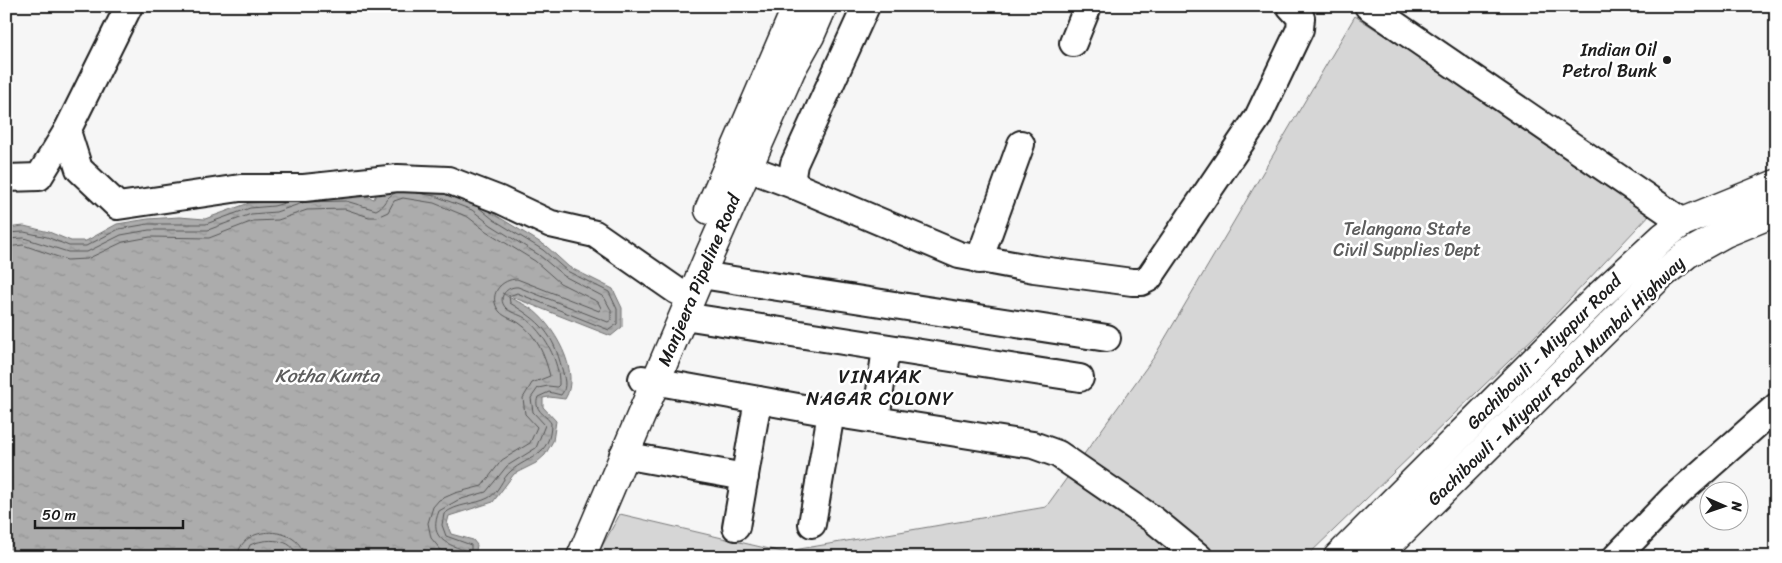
<svg xmlns="http://www.w3.org/2000/svg" width="1782" height="563" font-family="Sriracha,sans-serif">
  <defs>
    <pattern id="water-ripples" width="26" height="14" patternUnits="userSpaceOnUse" patternTransform="scale(1.25)"><rect width="26" height="14" fill="#acacac"/><path d="M2 4q2-2 4 0t4 0M15 11q2-2 4 0t4 0" fill="none" stroke="#939393"/></pattern>
  </defs>
  <rect width="100%" height="100%" fill="#f6f6f6"/>
  <filter id="ink" filterUnits="userSpaceOnUse"><feTurbulence type="fractalNoise" baseFrequency=".02" numOctaves="2"/><feDisplacementMap in="SourceGraphic" scale="10" xChannelSelector="R" yChannelSelector="G"/><feConvolveMatrix kernelMatrix="1 2 1 2 8 2 1 2 1" color-interpolation-filters="sRGB"/></filter>
  <g filter="url(#ink)">
    <polygon fill="#d6d6d6" stroke="#797979" points="1355,16 1654,210 1535,336 1306,557 596,557 620,514 782,552 1046,507 1154,357"/>
    <path fill="url(#water-ripples)" stroke="#727272" d="M402,178L478,201L497,216L546,246L569,267L613,289L622,308V327L611,336L502,293C510,299 521,302 530,308C553,323 582,373 565,399L549,397L543,398V407L556,421L553,441L545,455L536,463L514,474L493,502L449,516L447,524L451,534L473,540L477,545L475,557H286C279,550 266,550 257,554L256,557H6V228L24,226L49,232L71,241H86L117,224L148,219L179,217L205,219L249,203L273,202L286,198L362,194L374,199L379,187Z"/>
    <g fill="none" stroke-linecap="round" stroke-linejoin="round">
      <g stroke="#565656" stroke-width="1">
        <path d="M417,193L435,196L472,210L491,225L539,255L564,276L604,297L611,310V320L608,322L518,287C507,286 497,297 505,307C510,313 519,314 525,318C544,333 560,361 559,385L557,387L548,386L538,388L531,398L533,412L545,425L536,448L507,466L486,492L458,500L439,511C429,536 443,543 464,550L465,557"/>
        <polyline points="6,233 24,232 47,237 69,246 86,246 119,229 148,224 206,224 250,208 274,206 288,202"/>
        <path d="M6,239L24,238L68,252H87L121,235L149,230H208L251,214L276,212L305,202L346,201L376,210C385,206 385,197 395,193"/>
        <path d="M6,247L23,245L67,260L87,259L123,242L150,237L209,238L253,221L278,220L307,210L345,209L369,217H377L388,212L394,201L403,198L434,203L468,217L486,231L535,261L560,283L598,302L601,308L599,311L517,279C502,279 489,293 497,308C502,317 511,318 519,323C537,335 545,356 550,376L532,383L523,398L525,414L537,427L530,443L502,460L482,486L455,493L439,500L433,507L428,523L431,538L441,550L457,557"/>
        <path d="M238,557C239,523 302,525 304,557"/>
        <path d="M245,557L250,545C264,538 295,537 296,557"/>
        <path d="M471,557V545L446,536L442,525L444,514C457,503 475,505 488,498C499,493 502,478 511,471C528,456 551,457 551,423C545,414 533,410 538,397L549,392L561,395C568,387 564,377 562,369C553,333 541,322 510,303L509,296L517,293L609,330L617,324V309L609,292L567,271L543,250L494,220L478,207"/>
      </g>
      <g stroke="#1c1c1c" stroke-width="30">
        <g id="minor">
          <polyline points="866,6 794,164 792,176 796,186 959,255 1034,269 1132,282 1141,282 1149,278 1258,117 1300,29 1301,18 1290,6"/>
          <polyline points="1368,6 1683,222"/>
          <polyline points="1073,43 1088,6"/>
          <polyline points="67,131 79,169 118,206 240,188 304,188 398,178 448,180 500,200 551,224 595,234 677,291"/>
          <polyline points="748,168 796,186"/>
          <polyline points="6,178 39,177 67,131 129,6"/>
          <polyline points="979,260 1021,144"/>
          <polyline points="701,275 1107,338"/>
          <polyline points="684,316 1080,378"/>
          <polyline points="642,379 831,413 1033,445 1058,454 1154,520 1199,557"/>
          <polyline points="876,420 886,348"/>
          <polyline points="623,455 745,477"/>
          <polyline points="812,524 831,413"/>
          <polyline points="736,527 758,400"/>
          <polyline points="1616,557 1673,498 1776,407"/>
        </g>
      </g>
      <g stroke="#1c1c1c" stroke-width="31">
        <g id="major">
          <polyline points="709,210 797,6"/>
          <polyline points="581,557 708,258 791,70 810,36 823,6"/>
          <polyline points="1338,557 1599,296 1663,237 1683,222 1776,184"/>
          <polyline points="1376,557 1658,278 1687,254 1725,233 1776,212"/>
        </g>
      </g>
      <use href="#minor" stroke="#fff" stroke-width="26"/>
      <use href="#major" stroke="#fff" stroke-width="28"/>
    </g>
  </g>
  <circle fill="#1c1c1c" stroke="#fff" stroke-width="2" cx="1667" cy="60" r="5"/>
  <g text-anchor="middle" stroke-width="5" stroke-linejoin="round" paint-order="stroke">
    <g font-size="18" fill="#1c1c1c" stroke="#fff" text-anchor="end">
      <text x="1657" y="56">Indian Oil<tspan x="1657" dy="21">Petrol Bunk</tspan></text>
    </g>
    <g font-size="18" fill="#5d5d5d" stroke="#fff">
      <text x="1407" y="235">Telangana State<tspan x="1407" dy="21">Civil Supplies Dept</tspan></text>
    </g>
    <g font-size="18" fill="#1c1c1c" stroke="#fff">
      <text transform="translate(699 280) rotate(-67)" y="6">Manjeera Pipeline Road</text>
      <text transform="translate(1544 352) rotate(-45)" y="6">Gachibowli - Miyapur Road</text>
      <text transform="translate(1556 381) rotate(-44)" y="6">Gachibowli - Miyapur Road Mumbai Highway</text>
    </g>
    <g font-size="19" font-style="italic" fill="#5d5d5d" stroke="#fff">
      <text x="327" y="382">Kotha Kunta</text>
    </g>
    <g font-size="19" letter-spacing="1" fill="#1c1c1c" stroke="#fff">
      <text x="880" y="383">VINAYAK<tspan x="880" dy="22">NAGAR COLONY</tspan></text>
    </g>
  </g>
  <rect width="1782" height="563" fill="none" stroke="#fff" stroke-width="25"/>
  <rect x="12" y="12" width="1757" height="538" fill="none" stroke="#1c1c1c" stroke-width="2" filter="url(#ink)"/>
  <g transform="translate(1724 506) rotate(92)"><circle r="24" fill="#ffffff" stroke="#a4a4a4"/>
  <path d="M0-4L9 19L0 12L-9 19Z" fill="#1c1c1c"/>
  <text y="-8" font-size="14" font-weight="bold" text-anchor="middle" fill="#1c1c1c">N</text>
  </g>
  <path d="M35 520v8h148v-8" fill="none" stroke="#1c1c1c" stroke-width="2.5"/>
  <text x="42" y="520" font-size="15" fill="#1c1c1c" stroke="#ffffff" stroke-width="4" paint-order="stroke">50 m</text>
</svg>
